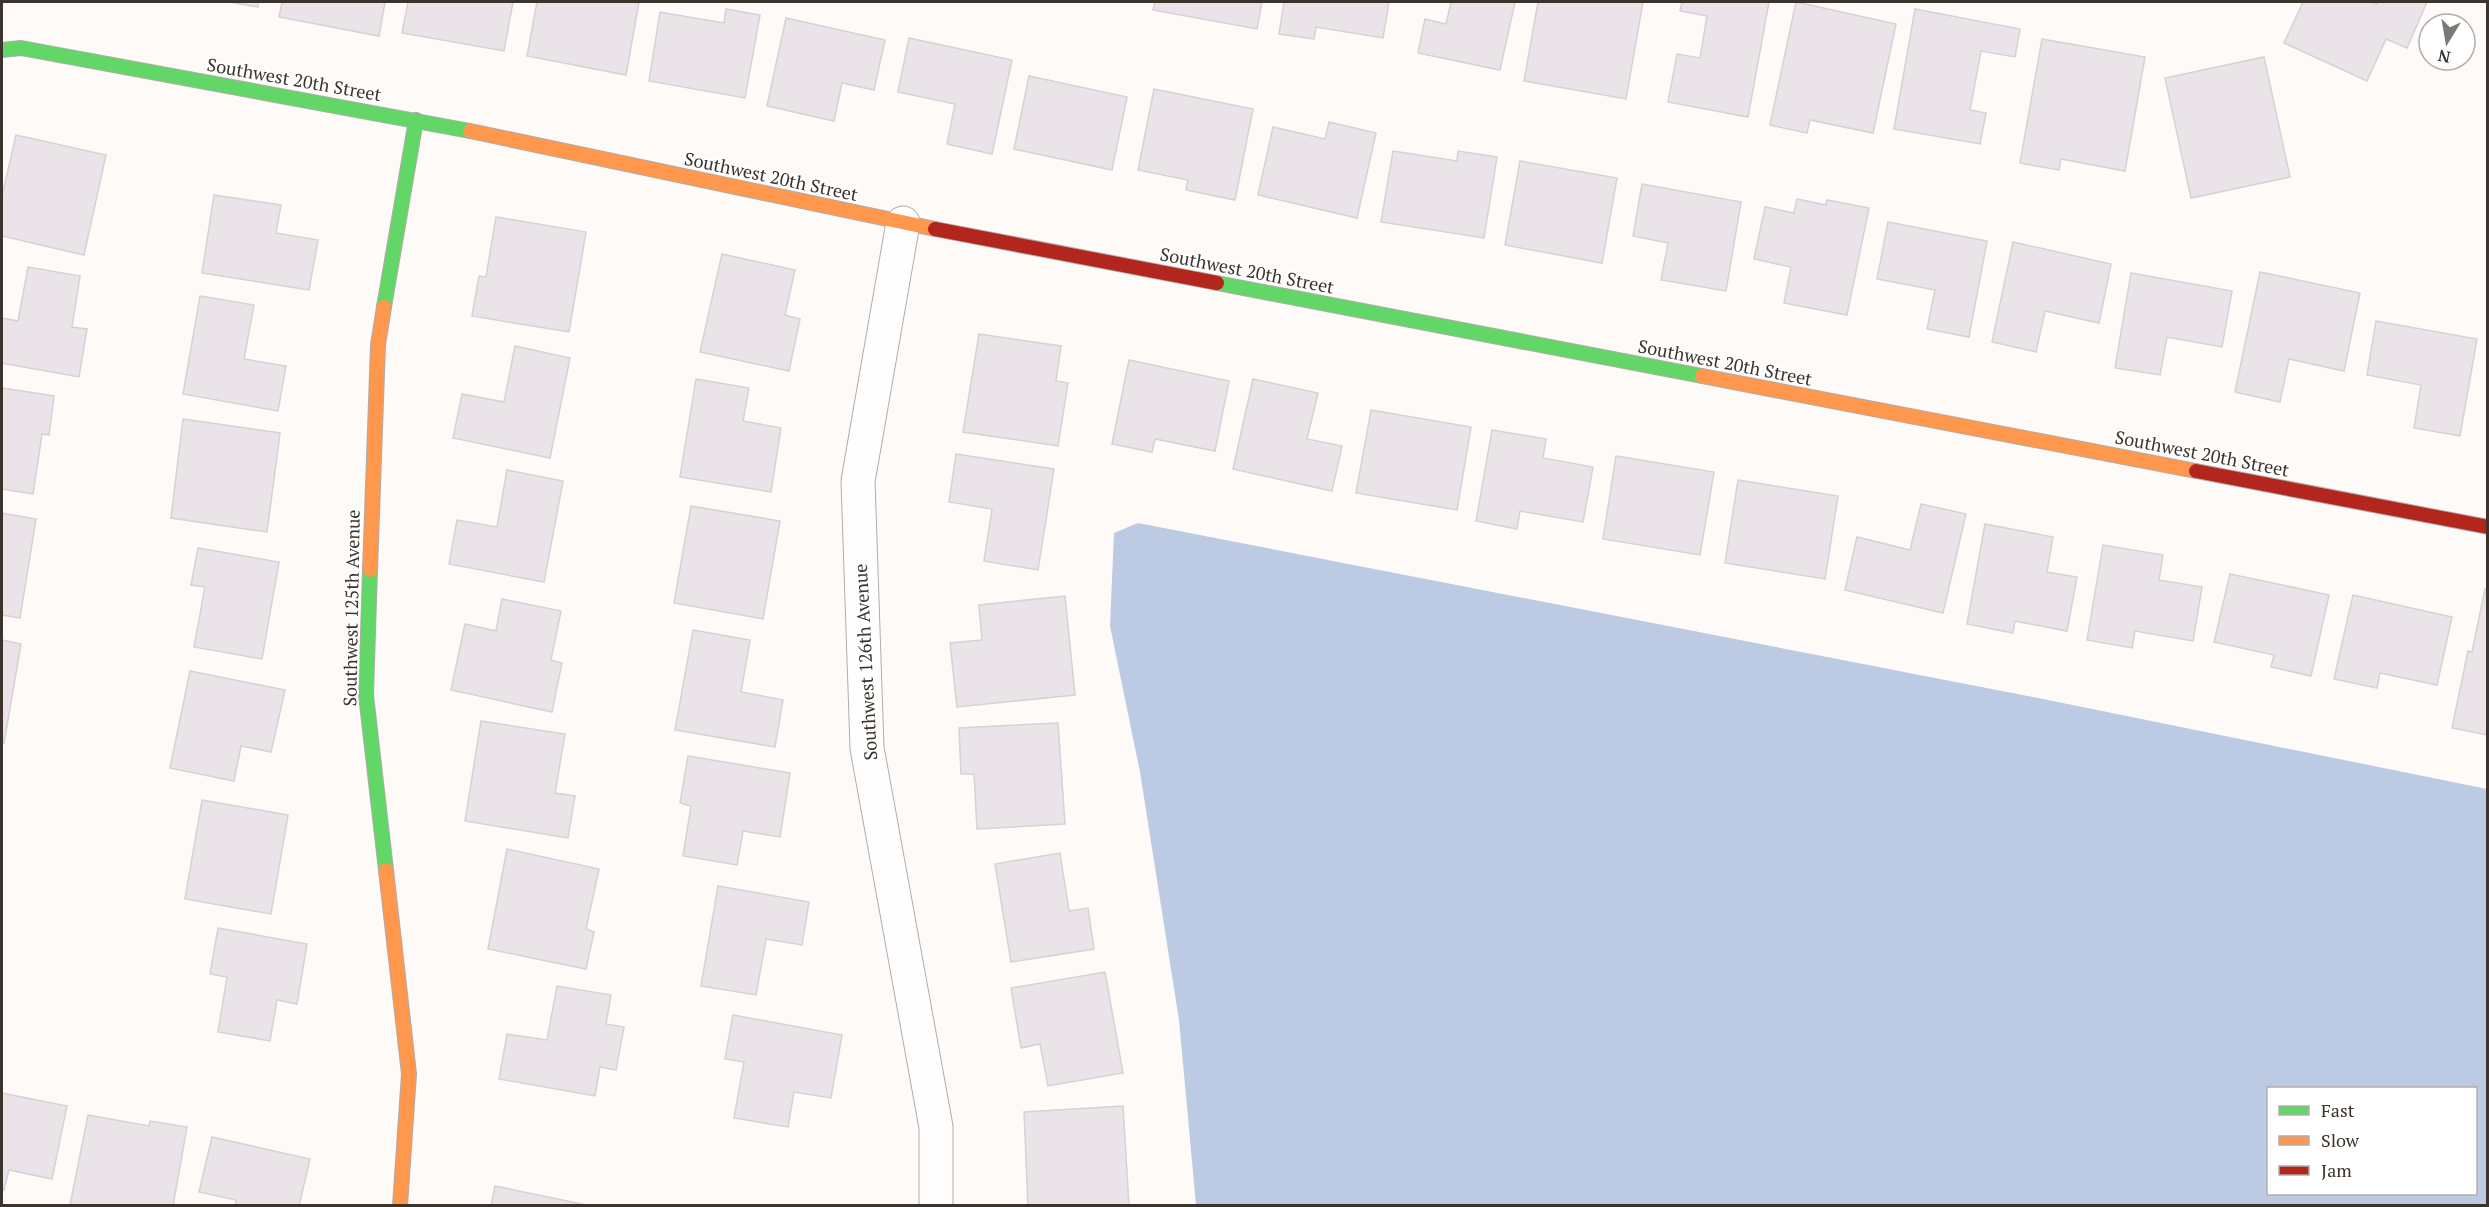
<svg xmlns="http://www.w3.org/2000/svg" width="2489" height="1207" font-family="'PT Serif',serif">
  <rect width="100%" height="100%" fill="#fdfaf8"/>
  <path fill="#bdcae4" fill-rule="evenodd" d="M1138,523L2038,698L2487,789V1205H1196L1179,1020L1140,772L1110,626L1114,533ZM2268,1088H2476V1194H2268Z"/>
  <g fill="#eae4e9" stroke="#d5d1d4" stroke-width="1.5">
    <polygon points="230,2 258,2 258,7"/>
    <polygon points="282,2 385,2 379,36 279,17"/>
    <polygon points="408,2 513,2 504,51 402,33"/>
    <polygon points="537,2 639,2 626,75 527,56"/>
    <polygon points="1155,2 1262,2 1257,29 1153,10"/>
    <polygon points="1284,2 1389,2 1383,38 1316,27 1314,39 1279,34"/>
    <polygon points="1451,2 1515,2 1500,70 1418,53 1425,19 1446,24"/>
    <polygon points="1538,2 1643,2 1626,99 1524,81"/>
    <polygon points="1682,2 1769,2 1748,117 1668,102 1677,54 1700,58 1707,16 1680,11"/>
    <polygon points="1796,2 1896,24 1873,133 1810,120 1807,133 1770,125"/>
    <polygon points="2303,2 2370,2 2377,4 2378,2 2427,2 2407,48 2386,39 2367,81 2284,43"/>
    <polygon points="726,9 760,15 745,98 649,81 660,12 724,23"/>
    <polygon points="1915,9 2020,29 2015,57 1981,51 1970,110 1986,113 1980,144 1894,129"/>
    <polygon points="786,18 885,40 874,90 842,83 834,121 767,106"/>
    <polygon points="909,38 1012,60 992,154 947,144 955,104 898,92"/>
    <polygon points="2042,39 2145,57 2125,171 2061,159 2059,170 2020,163"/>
    <polygon points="2264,57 2290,177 2191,198 2165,78"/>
    <polygon points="1029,76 1127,97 1112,170 1014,149"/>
    <polygon points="1154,89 1253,109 1235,200 1186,190 1188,180 1138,170"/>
    <polygon points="1329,122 1376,133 1357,218 1258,195 1273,127 1325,139"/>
    <polygon points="16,135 106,155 84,255 2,236 2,196"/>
    <polygon points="1393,151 1457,161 1458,151 1497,157 1484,238 1381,222"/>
    <polygon points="1520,161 1617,178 1602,263 1505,245"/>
    <polygon points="1642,184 1741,202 1726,291 1661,280 1668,243 1633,236"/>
    <polygon points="214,195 281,205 276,233 318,240 309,290 202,273"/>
    <polygon points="1797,199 1826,205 1827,200 1869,208 1847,315 1784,303 1791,267 1754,259 1765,207 1794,213"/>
    <polygon points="496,217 586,232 569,332 472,316 479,276 486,277"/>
    <polygon points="1888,222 1987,241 1969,337 1927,329 1935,290 1877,279"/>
    <polygon points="2013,242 2111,264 2099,323 2045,311 2036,352 1992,342"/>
    <polygon points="722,254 795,270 785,315 800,319 789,371 700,352"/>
    <polygon points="28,267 80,276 72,327 87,329 79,377 2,363 2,318 18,321"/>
    <polygon points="2260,272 2360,293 2344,371 2289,359 2280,402 2235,392"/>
    <polygon points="2131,273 2232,291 2222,347 2167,337 2160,375 2115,368"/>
    <polygon points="200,296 254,305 244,359 286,366 278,411 183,394"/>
    <polygon points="2376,321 2477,339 2460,436 2414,428 2421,385 2367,375"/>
    <polygon points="979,334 1061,346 1056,381 1068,383 1058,446 963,432"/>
    <polygon points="515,346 570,358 550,458 453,438 462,394 504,402"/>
    <polygon points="1129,360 1229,381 1215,451 1155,439 1152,452 1112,444"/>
    <polygon points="696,379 749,388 743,421 781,428 771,492 680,477"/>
    <polygon points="1253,379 1318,393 1307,439 1342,446 1332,491 1233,469"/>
    <polygon points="2,388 54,396 49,435 42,434 33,494 2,489"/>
    <polygon points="1371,410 1471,427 1457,510 1356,493"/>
    <polygon points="183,419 280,433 267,532 171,518"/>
    <polygon points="1492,430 1546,439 1543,458 1593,467 1583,522 1520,511 1517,529 1476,521"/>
    <polygon points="956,454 1054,469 1038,570 984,561 992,509 949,502"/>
    <polygon points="1616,456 1714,472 1700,555 1603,539"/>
    <polygon points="507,470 563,481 544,582 449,564 457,520 497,527"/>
    <polygon points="1738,480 1838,496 1825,579 1725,563"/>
    <polygon points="1921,504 1966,514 1943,613 1845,590 1857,537 1910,550"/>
    <polygon points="691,506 780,521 763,619 674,603"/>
    <polygon points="2,513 36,519 20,618 2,615"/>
    <polygon points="1985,524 2053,537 2047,572 2077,577 2067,631 2015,621 2013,633 1967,624"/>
    <polygon points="2103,545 2163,555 2159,580 2202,587 2193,641 2135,631 2132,648 2087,640"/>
    <polygon points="198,548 279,562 262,659 194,647 205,587 191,585"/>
    <polygon points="2230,574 2329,595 2311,676 2271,667 2274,655 2214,642"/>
    <polygon points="2485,589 2488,589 2488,735 2452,728 2468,651 2472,652"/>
    <polygon points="2353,595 2452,617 2437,685 2380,673 2377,688 2334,679"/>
    <polygon points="1065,596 1075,695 957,707 950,643 982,640 979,605"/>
    <polygon points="502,599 561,611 551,660 562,663 552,712 451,690 465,624 496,631"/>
    <polygon points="693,630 750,640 741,692 783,700 775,747 675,730"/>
    <polygon points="2,640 21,644 4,743 2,743"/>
    <polygon points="190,671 285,690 271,752 241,746 234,781 170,768"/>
    <polygon points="481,721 565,734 555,793 575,796 568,838 465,821"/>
    <polygon points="1058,723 1065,824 977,829 974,774 961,774 959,728"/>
    <polygon points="688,756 790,773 780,837 743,831 737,865 683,856 691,806 680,803"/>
    <polygon points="202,800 288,815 271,914 185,899"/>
    <polygon points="507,849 599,869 586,929 594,932 586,969 488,949"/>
    <polygon points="1060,853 1069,911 1088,908 1094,949 1011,962 995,864"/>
    <polygon points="718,886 809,902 802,945 766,939 756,995 701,986"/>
    <polygon points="218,928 307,944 297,1004 277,1000 270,1041 218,1032 227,977 210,974"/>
    <polygon points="1105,972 1123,1073 1048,1086 1040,1044 1021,1048 1011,988"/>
    <polygon points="557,986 611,995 606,1024 624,1027 616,1070 600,1067 595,1096 499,1079 507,1034 547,1040"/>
    <polygon points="733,1015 842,1035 831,1098 794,1092 788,1127 734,1118 744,1062 725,1059"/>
    <polygon points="2,1093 67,1106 52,1179 9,1170 4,1190 2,1189"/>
    <polygon points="1123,1106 1129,1206 1028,1206 1024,1112"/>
    <polygon points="88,1115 149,1126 150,1121 187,1127 173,1206 70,1205"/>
    <polygon points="212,1137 310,1159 299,1206 235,1206 236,1200 199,1192"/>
    <polygon points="495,1186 591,1206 491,1206"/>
  </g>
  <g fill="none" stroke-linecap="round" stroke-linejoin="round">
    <g stroke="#b2aca9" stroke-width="35">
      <polyline id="street" points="903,223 858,481 867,748 936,1127 936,1206"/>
    </g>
    <g stroke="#b2aca9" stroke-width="16">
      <g id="fast">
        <polyline points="2,50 21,48 470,131"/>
        <polyline points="1217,283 1702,376"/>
        <polyline points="384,307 416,120"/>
        <polyline points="370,570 366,695 386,870"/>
      </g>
    </g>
    <g stroke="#b2aca9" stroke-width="16">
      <g id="slow">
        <polyline points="470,131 935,229"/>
        <polyline points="1702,376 2196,471"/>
        <polyline points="370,570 378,345 384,307"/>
        <polyline points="386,870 409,1074 400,1206"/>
      </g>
    </g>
    <g stroke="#b2aca9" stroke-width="16">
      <g id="jam">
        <polyline points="935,229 1217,283"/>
        <polyline points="2196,471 2488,527"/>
      </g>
    </g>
    <use href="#street" stroke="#fffefe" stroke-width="33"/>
    <use href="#fast" stroke="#63d668" stroke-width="14"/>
    <use href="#slow" stroke="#ff974d" stroke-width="14"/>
    <use href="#jam" stroke="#b3261e" stroke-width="14"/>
  </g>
  <g text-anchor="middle" stroke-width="4.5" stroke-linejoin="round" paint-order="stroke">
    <g font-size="18" fill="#3b332c" stroke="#fff">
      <text transform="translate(294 80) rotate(10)" y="6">Southwest 20th Street</text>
      <text transform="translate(771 177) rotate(12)" y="6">Southwest 20th Street</text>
      <text transform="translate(1247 271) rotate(11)" y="6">Southwest 20th Street</text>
      <text transform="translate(1725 363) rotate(11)" y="6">Southwest 20th Street</text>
      <text transform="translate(2202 454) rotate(11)" y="6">Southwest 20th Street</text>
      <text transform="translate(352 608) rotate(-89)" y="6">Southwest 125th Avenue</text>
      <text transform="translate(866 662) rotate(-93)" y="6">Southwest 126th Avenue</text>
    </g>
  </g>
  <rect width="2489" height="1207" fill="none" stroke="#3b332c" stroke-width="6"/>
  <rect x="2267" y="1087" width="210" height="108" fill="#ffffff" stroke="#b1adab" stroke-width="1.5"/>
  <rect x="2279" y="1106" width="30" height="9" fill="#63d668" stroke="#b1adab" stroke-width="1.5"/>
  <text x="2321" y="1117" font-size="18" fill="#3b332c">Fast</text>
  <rect x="2279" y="1136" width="30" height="9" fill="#ff974d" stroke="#b1adab" stroke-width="1.5"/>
  <text x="2321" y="1147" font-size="18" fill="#3b332c">Slow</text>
  <rect x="2279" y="1166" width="30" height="9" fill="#b3261e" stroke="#b1adab" stroke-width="1.5"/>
  <text x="2321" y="1177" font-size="18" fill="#3b332c">Jam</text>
  <g transform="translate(2447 42) rotate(191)"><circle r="28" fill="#ffffff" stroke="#b1adab" stroke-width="1.5"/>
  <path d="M0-4.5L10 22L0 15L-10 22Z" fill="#7f7973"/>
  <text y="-9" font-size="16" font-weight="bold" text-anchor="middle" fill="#3b332c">N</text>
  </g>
</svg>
